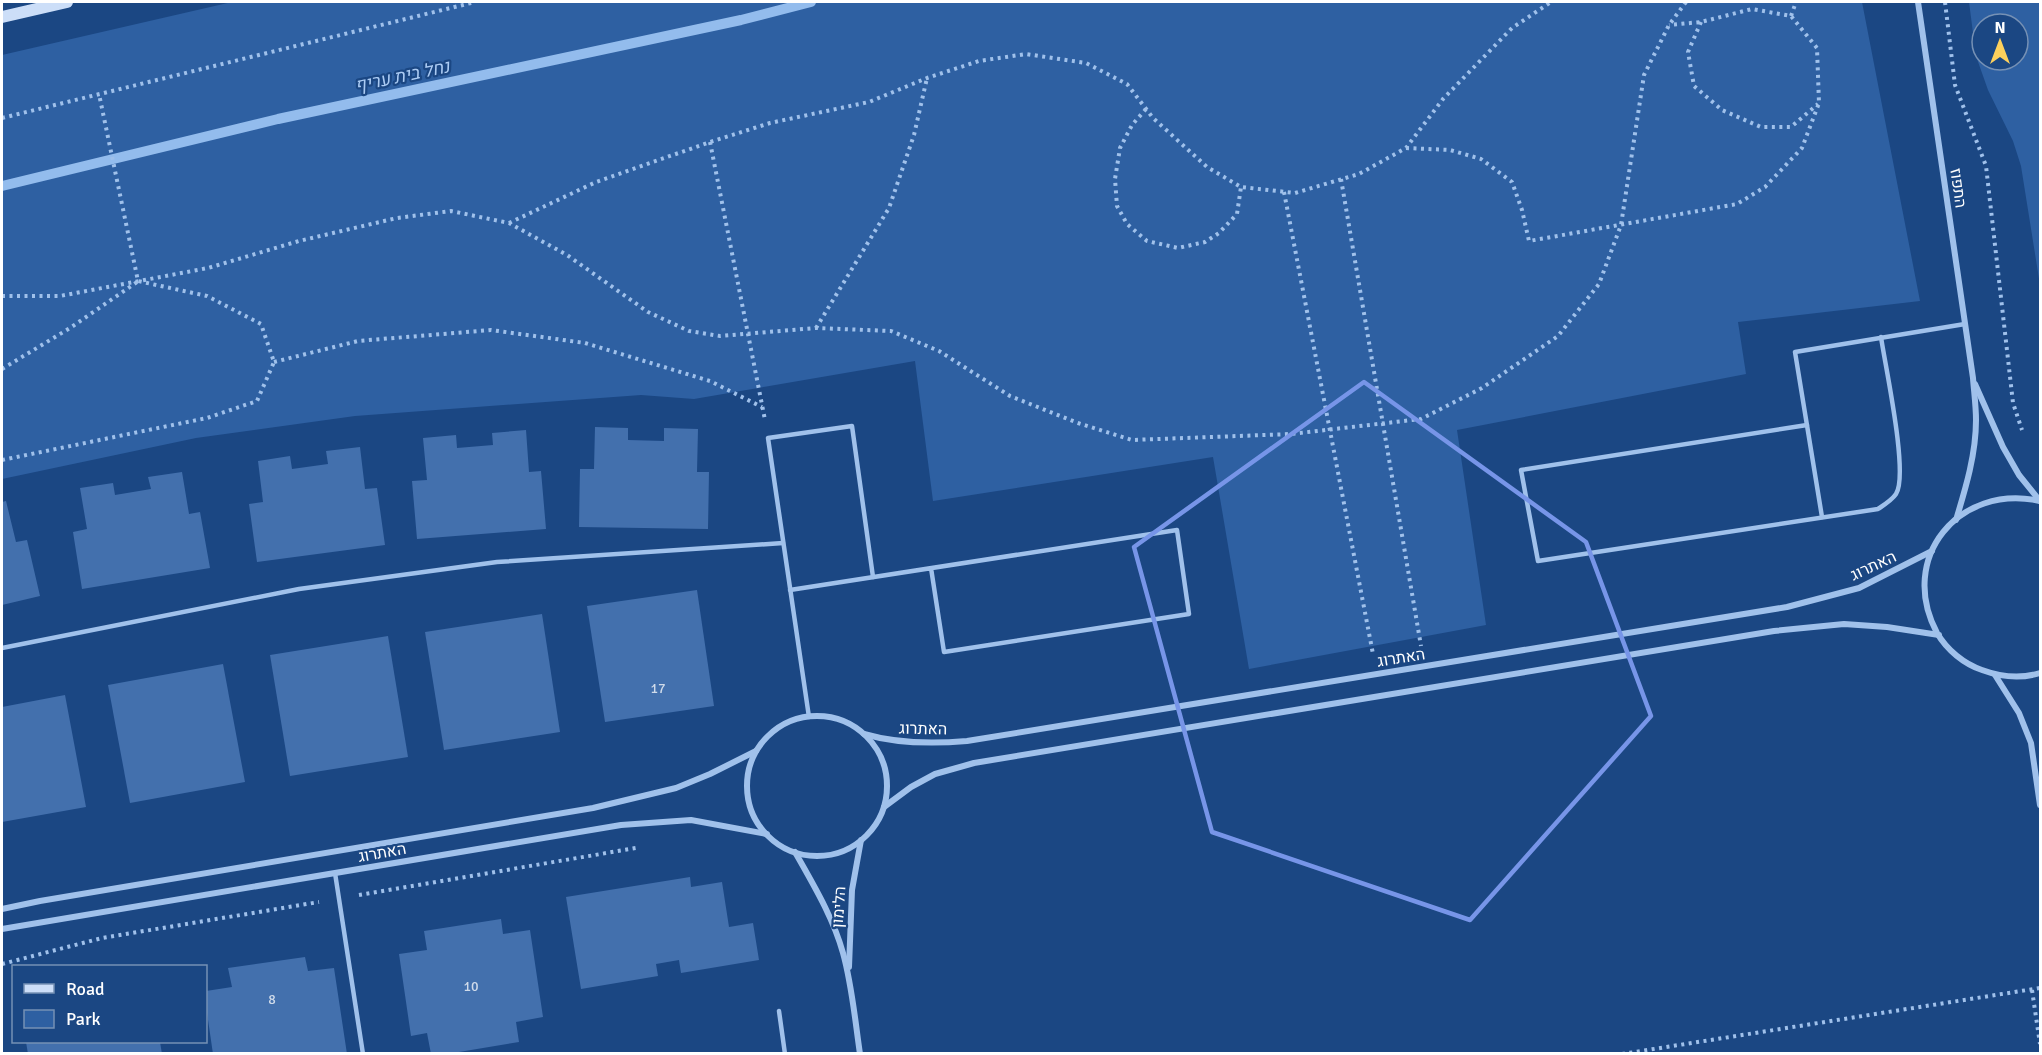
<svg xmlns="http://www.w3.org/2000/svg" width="2042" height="1055" font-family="Signika,Heebo,sans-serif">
  <rect width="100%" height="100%" fill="#1b4783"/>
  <g fill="#2e60a2" fill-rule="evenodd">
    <polygon points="232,2 1862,2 1920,301 1738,322 1746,374 1457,430 1486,625 1249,669 1213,457 933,501 915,361 694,399 641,395 355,416 196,438 2,479 2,55"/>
    <path d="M1969,2H2040V285L2021,166L2013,141L1988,90L1976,56ZM1982,24H2018V60H1982Z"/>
  </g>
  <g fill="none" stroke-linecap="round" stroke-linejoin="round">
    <polyline stroke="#93bced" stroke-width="10" points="2,186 278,119 741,20 811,2"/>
  </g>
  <g fill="#4370ad">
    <polygon points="595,427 628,428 628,440 664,441 664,428 698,429 697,472 709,472 708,529 579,527 580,469 594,469"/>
    <polygon points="526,430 529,472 541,471 546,529 417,539 412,481 427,480 423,438 456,435 457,448 493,445 492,433"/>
    <polygon points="360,447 365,489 377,488 385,545 257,562 249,504 263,502 258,461 290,456 292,469 328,464 326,451"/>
    <polygon points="182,472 189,514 200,512 210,568 82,589 73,532 87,529 80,488 113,483 115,495 151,489 148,477"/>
    <polygon points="6,501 16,542 27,540 40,596 2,605 2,502"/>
    <polygon points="697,590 714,706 605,722 587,606"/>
    <polygon points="542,614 560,732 444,750 425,632"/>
    <polygon points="388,636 408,757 290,776 270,655"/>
    <polygon points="223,664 245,782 130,803 108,685"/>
    <polygon points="65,695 86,807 2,822 2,707"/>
    <polygon points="690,877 691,887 722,882 729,927 753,923 759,960 681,973 679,960 656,964 658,976 581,989 566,897"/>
    <polygon points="501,919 503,934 530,930 543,1017 516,1022 519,1042 447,1054 431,1054 427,1033 411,1036 399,954 427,950 424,931"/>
    <polygon points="305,957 308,971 334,968 347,1054 213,1054 206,1006 206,991 232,987 228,968"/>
    <polygon points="26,1042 160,1042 162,1054 28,1054"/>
  </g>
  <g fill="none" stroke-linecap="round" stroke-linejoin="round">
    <g stroke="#a0c1eb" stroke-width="4" stroke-dasharray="3 4.5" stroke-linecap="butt">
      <polyline points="1945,2 1955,85 1986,166 2013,403 2022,430"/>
      <polyline points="1791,16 1796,2"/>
      <polyline points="1701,22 1688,52 1694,86 1722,110 1761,127 1791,127 1818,104"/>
      <polyline points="1146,109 1132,125 1120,148 1115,179 1117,206 1127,224 1147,241 1178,248 1205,242 1219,233 1237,214 1241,187"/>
      <polyline points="2,118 475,2"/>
      <polyline points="710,142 765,420"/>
      <polyline points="1406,148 1450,150 1481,159 1512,182 1522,210 1529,241 1737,204 1765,187 1802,148 1819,103 1817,48 1791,16 1752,9 1701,22 1669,25"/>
      <polyline points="1341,179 1421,646"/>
      <polyline points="1284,192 1373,654"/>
      <polyline points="509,223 596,182 710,142 770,123 869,102 927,78 979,61 1026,54 1086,63 1127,84 1153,118 1207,167 1241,187 1295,193 1359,174 1406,148 1443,99 1512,28 1551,2"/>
      <polyline points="2,296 60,296 208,268 299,241 397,218 451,211 509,223 567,255 648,312 689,331 720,336 816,328 891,331 939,351 1010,396 1078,423 1132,440 1291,434 1421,419 1482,388 1558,336 1599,284 1621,225 1644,75 1669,25 1686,2"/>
      <polyline points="816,328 889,208 914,135 927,78"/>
      <polyline points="274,362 358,341 491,330 585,343 710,381 762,407"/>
      <polyline points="2,369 70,328 137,282"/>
      <polyline points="2,460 207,418 257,401 274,362 261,324 207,296 138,281 99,94"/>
      <polyline points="359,895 636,848"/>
      <polyline points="2,964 102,938 319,902"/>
      <polyline points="2032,990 2040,1044"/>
      <polyline points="1622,1054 2040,988"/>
    </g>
    <g stroke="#a0c1eb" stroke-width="4.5">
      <path d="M1807,425L1521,470L1538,561L1878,509C1884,505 1892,500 1896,494C1909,474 1885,365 1881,337"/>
      <polyline points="1822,517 1795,352 1965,324"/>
      <polyline points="790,590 1177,530 1189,614 944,652 931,568"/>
      <polyline points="2,648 299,589 497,562 783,543"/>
      <polyline points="809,717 768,438 852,426 873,577"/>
      <polyline points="335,873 363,1054"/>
      <polyline points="779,1011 785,1054"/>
    </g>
    <g stroke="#a0c1eb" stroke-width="6">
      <path d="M1918,2L1973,378C1974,392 1976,406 1976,420C1976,454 1966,487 1956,520"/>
      <polyline points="1975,384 2003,447 2019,475 2040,501"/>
      <path d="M2040,501C1959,483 1897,558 1937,633C1947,650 1964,664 1982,670C2001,677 2021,679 2040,673"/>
      <polyline points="1995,675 2019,713 2031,743 2040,805"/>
      <circle cx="817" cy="786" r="70"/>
      <path d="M864,734C898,744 932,744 967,741L1787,607L1859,588L1932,551"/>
      <polyline points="884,807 911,787 935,774 974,763 1774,631 1844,624 1887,627 1939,635"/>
      <path d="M795,852C813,884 833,917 843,953C852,985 855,1020 860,1054"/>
      <polyline points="2,909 40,901 593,808 676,788 710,774 756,751"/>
      <polyline points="2,929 621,825 691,820 767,834"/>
      <polyline points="849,967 852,890 861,840"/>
    </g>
    <polyline stroke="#ccdef8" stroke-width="12" points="2,17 67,2"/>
  </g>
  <path fill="none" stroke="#7795e8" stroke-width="4.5" stroke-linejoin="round" d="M1364,382L1586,542L1651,716L1470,920L1212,832L1134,547Z"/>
  <g text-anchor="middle" stroke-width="4.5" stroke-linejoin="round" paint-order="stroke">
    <g font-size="14" fill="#d0dbea">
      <text x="658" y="693">17</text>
      <text x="471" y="991">10</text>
      <text x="272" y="1004">8</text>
    </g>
    <g font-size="16" fill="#fff" stroke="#1b4783">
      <text transform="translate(1959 188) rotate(82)" y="6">התפוז</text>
      <text transform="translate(1873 565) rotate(-25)" y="6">האתרוג</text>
      <text transform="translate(1401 657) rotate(-9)" y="6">האתרוג</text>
      <text transform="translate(923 728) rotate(1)" y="6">האתרוג</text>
      <text transform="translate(382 852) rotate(-10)" y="6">האתרוג</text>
      <text transform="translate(838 907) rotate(-86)" y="6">הלימון</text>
    </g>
    <g font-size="18" font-style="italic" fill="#abcbf3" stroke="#1b4783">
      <text transform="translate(402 76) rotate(-12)" y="6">נחל בית עריף</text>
    </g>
  </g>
  <rect width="2042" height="1055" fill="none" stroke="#ffffff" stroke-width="6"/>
  <rect x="12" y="965" width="195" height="78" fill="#1b4783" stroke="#7691b5" stroke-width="1.5"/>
  <rect x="24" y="984" width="30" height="9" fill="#ccdef8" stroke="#7691b5" stroke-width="1.5"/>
  <text x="66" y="995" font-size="18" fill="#ffffff">Road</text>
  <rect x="24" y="1010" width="30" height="18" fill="#2e60a2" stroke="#7691b5" stroke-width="1.5"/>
  <text x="66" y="1025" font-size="18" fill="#ffffff">Park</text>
  <g transform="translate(2000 42)"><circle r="28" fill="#1b4783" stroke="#7691b5" stroke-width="1.5"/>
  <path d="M0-4.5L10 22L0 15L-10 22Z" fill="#fdd05c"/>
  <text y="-9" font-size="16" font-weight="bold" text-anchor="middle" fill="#ffffff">N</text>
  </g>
</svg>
